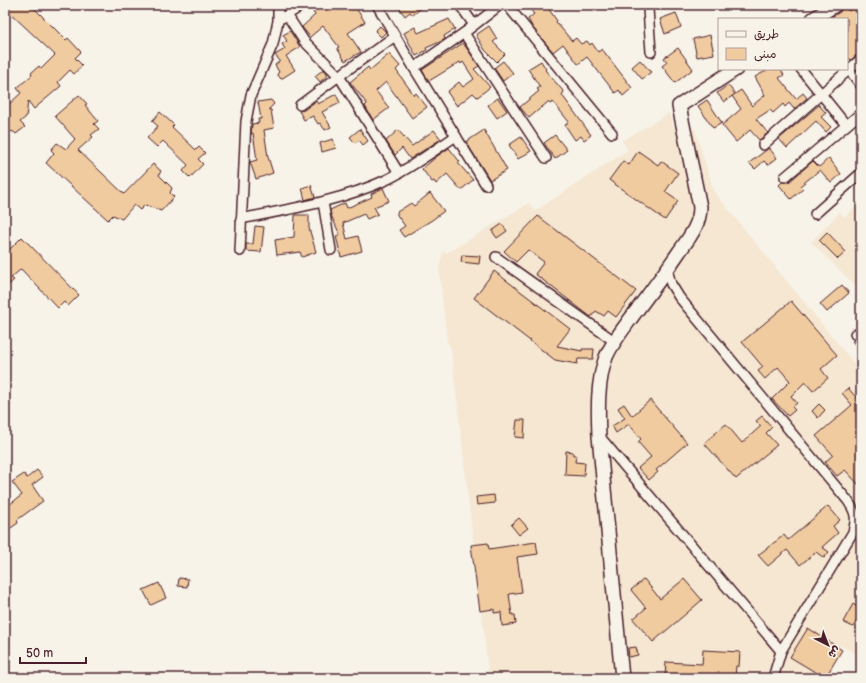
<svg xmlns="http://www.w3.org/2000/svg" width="866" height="683" font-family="'Balsamiq Sans','Playpen Sans Arabic',sans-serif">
  <rect width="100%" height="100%" fill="#f7f3e8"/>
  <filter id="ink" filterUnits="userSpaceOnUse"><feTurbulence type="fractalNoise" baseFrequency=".025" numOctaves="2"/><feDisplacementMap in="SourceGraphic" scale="8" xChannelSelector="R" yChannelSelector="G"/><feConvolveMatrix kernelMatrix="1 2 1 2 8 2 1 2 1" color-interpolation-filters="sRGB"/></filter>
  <g filter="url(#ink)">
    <g fill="#f5e7d2">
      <polygon points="669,113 676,133 695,129 714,192 861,372 861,656 840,645 830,678 489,678 451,348 447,342 439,269 443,251 447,253 529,203 535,211 628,150 622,141"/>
      <polygon points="861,201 861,291 811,242 840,212 845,217"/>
    </g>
    <g fill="#f0cba0" stroke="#4a1f2b">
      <polygon points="5,5 31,5 66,40 68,38 81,52 75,58 82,65 74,74 70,70 58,82 61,86 34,109 28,101 26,117 20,122 25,127 16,134 14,132 5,130 5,108 21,93 17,88 32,75 31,73 39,66 41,69 55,55 10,13 5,18"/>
      <polygon points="323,5 354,5 365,22 348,33 361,52 345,61 337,48 339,47 323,26 310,37 302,27 315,15 313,12"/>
      <polygon points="402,5 425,5 413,15 410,12 405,16 399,8"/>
      <polygon points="526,5 546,5 557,21 556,22 572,41 576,38 581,44 587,41 590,45 592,43 598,52 602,49 632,88 623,96 619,90 615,93 587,57 578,64 563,44 553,52 533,28 528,19 534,14"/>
      <polygon points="843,5 849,11 853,8 861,17 861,51 851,60 847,56 847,19 828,19 840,12"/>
      <polygon points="676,13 681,27 665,34 660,19"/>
      <polygon points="449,19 455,29 444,36 445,39 442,41 426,48 427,50 416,56 404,33 415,27 418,33"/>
      <polygon points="380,26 386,32 381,37 375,31"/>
      <polygon points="489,26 497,39 493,42 505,54 497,62 485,50 476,35"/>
      <polygon points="290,31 300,47 286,56 295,70 281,79 277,74 279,72 275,65 280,61 275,55 285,49 282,44 287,41 283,35"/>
      <polygon points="710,35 714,54 697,57 693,39"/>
      <polygon points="463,43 479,66 474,69 490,87 479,96 477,97 473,93 457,106 447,92 459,82 463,87 474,79 463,62 461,64 460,62 429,81 422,70"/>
      <polygon points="678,48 693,69 675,83 662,66 667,62 664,58"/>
      <polygon points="389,54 400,66 396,70 414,95 416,93 427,107 412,118 386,82 376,91 389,108 373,120 365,106 367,104 350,82 368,67 370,70"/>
      <polygon points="640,60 651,72 642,79 632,67"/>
      <polygon points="503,61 513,73 503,81 494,68"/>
      <polygon points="541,61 546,69 545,70 564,92 562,95 591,135 584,140 581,136 575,140 565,125 569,122 553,102 550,104 548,102 529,118 520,107 539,91 537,89 540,87 528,69"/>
      <polygon points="324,69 328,75 320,82 315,76"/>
      <polygon points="769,69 780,69 784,75 779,78 796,99 803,93 807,98 794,109 789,103 785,107 783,104 773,113 770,110 756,119 768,133 759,140 750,130 736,142 722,125 741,109 732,96 741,90 752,106 765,95 755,77"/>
      <polygon points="728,85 735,94 724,102 717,93"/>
      <polygon points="336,94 340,103 322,112 331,127 325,130 320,123 318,124 313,116 304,120 299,111 304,110 316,101 318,104"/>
      <polygon points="79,95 87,104 85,105 98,121 94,124 99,129 91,135 93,137 78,150 124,194 153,164 161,171 159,175 172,188 170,193 174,197 161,211 145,205 140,210 134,205 122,219 113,215 108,220 46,163 54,153 51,150 57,143 66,149 75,139 55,116"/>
      <polygon points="498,98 507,111 497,118 488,105"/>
      <polygon points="271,100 274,104 269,109 271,110 274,128 264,130 268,157 273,173 256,179 250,162 257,160 253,133 251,134 252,124 259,123 258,119 261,119 258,102"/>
      <polygon points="707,100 722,123 713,128 698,106"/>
      <polygon points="819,105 826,113 821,117 831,127 826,132 816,121 787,148 779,139"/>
      <polygon points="160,112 174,125 172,127 196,150 199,147 205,153 198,159 203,164 190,178 183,171 188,165 163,141 157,147 147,138 158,126 152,121"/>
      <polygon points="360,129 368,141 363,145 359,140 355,143 350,137"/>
      <polygon points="398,130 412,146 434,130 441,139 410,159 402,148 395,155 386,141"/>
      <polygon points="484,130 507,170 490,180 466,142"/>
      <polygon points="555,135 567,150 555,159 544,143"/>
      <polygon points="521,137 531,151 518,159 509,145"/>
      <polygon points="333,139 336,148 322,152 320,143"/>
      <polygon points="449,148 460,162 458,163 473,180 461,190 447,174 436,184 434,181 432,182 422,169 436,157"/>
      <polygon points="769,148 777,158 768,165 764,161 755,169 749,163"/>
      <polygon points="638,151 658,165 661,161 678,173 665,192 678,201 665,220 609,180 623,161 629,165"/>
      <polygon points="829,158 841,174 831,183 820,170 800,186 803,189 791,199 779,185 782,182 789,182 813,161 819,167"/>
      <polygon points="311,185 315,197 305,200 302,188"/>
      <polygon points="383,188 389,201 374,207 378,214 367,219 364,214 343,223 347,239 358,236 362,251 341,257 336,236 340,235 331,215 330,210 345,203 347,208 372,197 371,194"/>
      <polygon points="430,193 444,211 432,220 404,237 399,230 405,226 397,215 397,212 411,203 414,206"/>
      <polygon points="295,215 309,215 309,228 316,252 302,257 300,252 277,255 275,240 294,237"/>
      <polygon points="538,216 636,291 616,317 608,311 604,316 596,311 591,317 535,274 544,262 528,250 516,262 504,251"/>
      <polygon points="502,224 507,231 497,238 492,231"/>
      <polygon points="255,226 264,227 261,252 246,251 246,244 253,244"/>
      <polygon points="827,232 846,252 838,259 819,240"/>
      <polygon points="22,237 79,295 68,306 64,302 58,308 21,269 11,278 14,280 5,288 5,254"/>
      <polygon points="462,255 480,256 479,264 461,262"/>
      <polygon points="494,271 570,329 557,346 582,351 582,349 594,349 593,359 578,359 577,364 555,360 474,298"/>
      <polygon points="842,285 849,293 827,312 820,304"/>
      <polygon points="791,301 837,355 821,369 828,378 813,391 805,382 791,396 797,403 792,407 795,410 788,416 772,399 790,381 778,367 765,379 758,371 763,367 742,342"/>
      <polygon points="854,340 861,340 861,351 852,341"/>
      <polygon points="848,388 861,403 861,487 845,470 837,476 825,462 833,455 816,436 852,405 842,393"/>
      <polygon points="650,400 687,443 656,470 658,472 649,480 638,468 651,457 638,442 641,439 629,424 616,433 612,426 625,418 618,408 624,404 632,416"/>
      <polygon points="819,404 825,410 818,418 812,411"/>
      <polygon points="762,416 772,427 766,433 777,445 736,479 704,443 726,424 742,443 761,426 756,421"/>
      <polygon points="517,420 525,420 524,438 515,437"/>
      <polygon points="566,451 573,452 573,455 576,455 575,462 585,463 584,476 565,475"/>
      <polygon points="37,470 43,477 32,485 43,501 17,520 18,523 5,532 5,508 22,495 12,482 24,474 27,478"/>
      <polygon points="494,495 495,503 477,505 476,497"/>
      <polygon points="828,506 840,520 833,526 838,533 822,547 829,552 824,558 816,552 800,565 787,550 768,566 758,555 784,535 788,540"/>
      <polygon points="519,518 528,528 519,535 511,525"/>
      <polygon points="536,542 538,554 517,557 522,592 509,594 512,615 515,615 516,624 502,626 501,612 494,613 494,609 480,611 471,545 488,543 489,549"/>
      <polygon points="179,578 188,579 187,587 178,586"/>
      <polygon points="644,579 660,599 684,579 702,600 653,642 633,619 646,608 631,590"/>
      <polygon points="159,583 166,598 151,605 143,590"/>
      <polygon points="853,604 861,609 861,614 853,627 843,622"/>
      <polygon points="808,628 842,650 825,678 790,657"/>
      <polygon points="636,647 638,655 629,657 628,648"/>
      <polygon points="703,650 740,652 739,666 736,666 735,678 665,678 666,662 702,664"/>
    </g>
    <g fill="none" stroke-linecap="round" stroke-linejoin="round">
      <g stroke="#4a1f2b" stroke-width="12">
        <g id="street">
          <polyline points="377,5 414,68 486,185"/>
          <polyline points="460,5 474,25"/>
          <polyline points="507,5 612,133"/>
          <polyline points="650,5 648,9 651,52"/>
          <polyline points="287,15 304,41 339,76 399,173"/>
          <polyline points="282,18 303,5"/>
          <polyline points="464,33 546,158"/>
          <polyline points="414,68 464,33 500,5"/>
          <polyline points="801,69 846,125"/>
          <polyline points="849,70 861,85"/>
          <polyline points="300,105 339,76 395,36"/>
          <polyline points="763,145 861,59"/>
          <polyline points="785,177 861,113"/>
          <polyline points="323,202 331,250"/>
          <polyline points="815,214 861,173"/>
          <path d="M241,219C290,209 340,201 386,180C411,168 433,151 456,136"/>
          <polyline points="240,251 246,121 251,95 273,44 278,21 278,5"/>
          <polyline points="496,257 614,341"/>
          <path d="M667,269L671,284L679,297L848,501C856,513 857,517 853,532L781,651L773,678"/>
          <polyline points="855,334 861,334"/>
          <polyline points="599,436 781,651"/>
        </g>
      </g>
      <g stroke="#4a1f2b" stroke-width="16">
        <g id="secondary">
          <polyline points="813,19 835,5"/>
          <path d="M622,678L599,436C598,409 597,383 606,357C613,341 624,328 634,314C649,294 665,273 679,252C689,238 700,225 700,207L679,106L736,69"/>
        </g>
      </g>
      <use href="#street" stroke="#f7f3e8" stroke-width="9"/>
      <use href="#secondary" stroke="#f7f3e8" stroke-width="13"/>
    </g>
  </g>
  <rect width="866" height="683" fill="none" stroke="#f7f3e8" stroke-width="20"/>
  <rect x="10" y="10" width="846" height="663" fill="none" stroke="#4a1f2b" stroke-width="1.5" filter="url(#ink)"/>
  <rect x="718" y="18" width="130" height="52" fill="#f7f3e8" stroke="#b29e9c"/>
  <rect x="726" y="31" width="20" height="6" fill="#f7f3e8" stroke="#b29e9c"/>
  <text x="754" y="38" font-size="12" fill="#4a1f2b">طريق</text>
  <rect x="726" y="48" width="20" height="12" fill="#f0cba0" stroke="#b29e9c"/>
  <text x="754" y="58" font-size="12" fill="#4a1f2b">مبنى</text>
  <g transform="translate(828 645) rotate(138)" stroke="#f7f3e8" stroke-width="3" paint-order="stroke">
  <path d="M0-3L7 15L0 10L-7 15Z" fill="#4a1f2b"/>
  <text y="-6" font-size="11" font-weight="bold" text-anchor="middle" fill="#4a1f2b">ش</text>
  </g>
  <path d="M20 657v6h66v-6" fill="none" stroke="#4a1f2b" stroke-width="2"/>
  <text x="26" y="657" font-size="12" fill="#4a1f2b" stroke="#f7f3e8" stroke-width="3" paint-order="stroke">50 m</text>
</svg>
